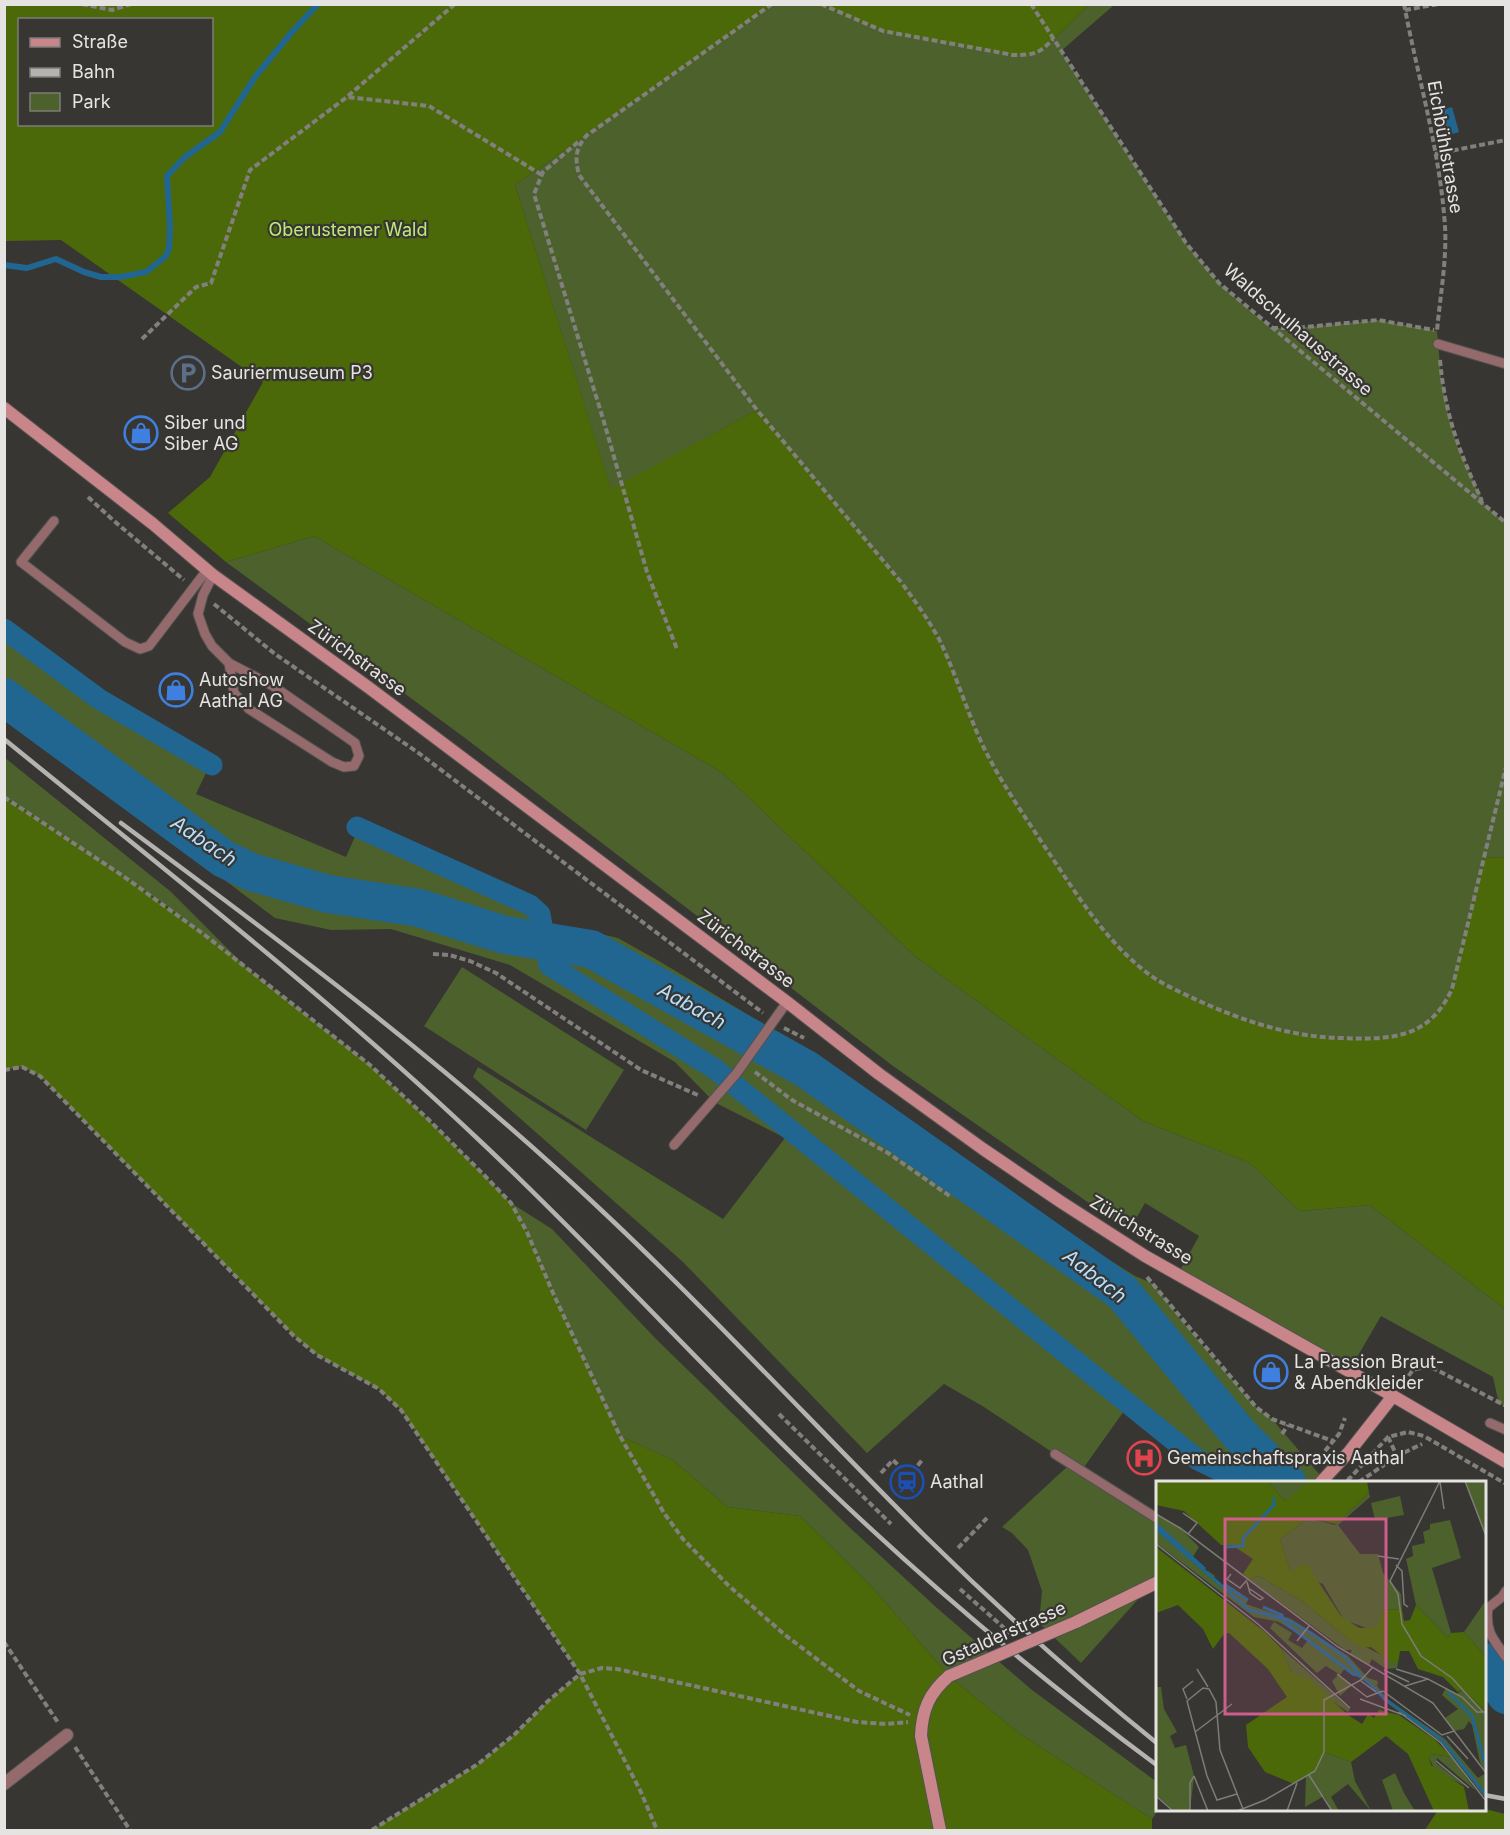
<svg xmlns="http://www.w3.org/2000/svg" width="1510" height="1835" font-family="Inter,sans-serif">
  <rect width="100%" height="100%" fill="#373633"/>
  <g fill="#4c612b">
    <path d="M772,5H821L842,14L1044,49L1089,5H1114L1061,51L1186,243L1219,283L1271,328H1295L1378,320L1437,331L1441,376L1448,413L1457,445L1484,504L1505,523V857L1485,858L1452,989C1429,1039 1391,1040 1341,1038C1291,1037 1243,1021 1197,1000C1180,992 1161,984 1146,972C1105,940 1077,895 1049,853C1027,820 1004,787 986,752C968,716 957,676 939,639C928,619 915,601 901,582L757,410L611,490L515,185Z"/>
    <polygon points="314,536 723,773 916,957 1143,1121 1250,1163 1300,1211 1370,1205 1505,1309 1505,1406 1499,1404 1493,1377 1381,1316 1349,1371 1178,1274 1199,1236 1145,1203 1129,1231 893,1066 465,738 226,562"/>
    <polygon points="4,622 112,704 212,760 196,794 346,857 360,825 529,899 542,911 546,928 583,930 618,938 659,961 811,1053 1076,1239 1135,1276 1154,1284 1181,1320 1256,1407 1272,1419 1326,1482 1229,1482 1198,1460 1129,1404 1082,1470 1157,1519 1157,1582 1149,1587 1081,1663 1039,1623 1042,1591 1028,1550 1012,1533 1002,1527 1070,1464 984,1407 944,1384 867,1453 683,1262 473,1077 478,1067 723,1219 785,1138 714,1102 675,1062 510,965 391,929 331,930 275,918 5,714"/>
    <polygon points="4,757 170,891 255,976 164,904 5,797"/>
    <polygon points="462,967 624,1070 586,1130 424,1026"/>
    <polygon points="511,1203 552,1229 655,1338 847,1525 937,1608 1032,1690 1157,1782 1158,1810 1152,1819 1020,1734 949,1676 870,1585 800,1516 727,1507 673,1460 620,1436 553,1293 527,1232"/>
    <polygon points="1485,1640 1505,1671 1505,1713 1485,1700"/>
  </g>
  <g fill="#4b6909" fill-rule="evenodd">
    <path d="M4,5H772L515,185L611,489L757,410L901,582C915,601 928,619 939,639C957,676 968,716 986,752C1004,787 1027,820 1049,853C1077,895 1105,940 1146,972C1161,984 1180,992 1197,1000C1243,1021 1291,1037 1341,1038C1391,1040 1429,1039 1452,989L1485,858L1505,857V1309L1370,1205L1300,1211L1250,1163L1143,1121L916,957L723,773L314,536L226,562L168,513L210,477L263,382L61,240L5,241ZM20,20H212V124H20Z"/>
    <polygon points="821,5 1089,5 1044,49 1032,55 1013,55 883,31"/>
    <polygon points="4,797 123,876 206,936 370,1065 429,1120 485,1176 511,1203 527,1232 553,1293 620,1436 673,1460 727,1507 800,1516 870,1585 949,1676 1020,1734 1152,1819 1152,1830 372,1830 478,1764 515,1734 548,1701 580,1674 401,1410 379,1389 317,1355 294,1336 40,1076 22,1067 5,1070"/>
    <polygon points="1485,1809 1505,1814 1505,1830 1425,1830 1438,1810"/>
  </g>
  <polygon fill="#216691" points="1452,107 1459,132 1446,136 1439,111"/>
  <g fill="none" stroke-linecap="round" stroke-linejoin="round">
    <polyline stroke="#216691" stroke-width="6" points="4,265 27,268 56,259 84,272 101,277 120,277 146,272 165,257 169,249 170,228 167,176 185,157 220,132 255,77 291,33 318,4"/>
    <g stroke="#216691" stroke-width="21">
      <polyline points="4,629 99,699 212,765"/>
      <polyline points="357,827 530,905 540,914 549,965 715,1069 1198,1460 1223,1472 1241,1474 1276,1473"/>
    </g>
    <g stroke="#216691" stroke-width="38">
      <polyline points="4,697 224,859 251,872 328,894 419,908 505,935 591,949 806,1069 1122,1292 1240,1435 1287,1482"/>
      <polyline points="1484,1662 1506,1695"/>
    </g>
    <g stroke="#53524f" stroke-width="11">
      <g id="lane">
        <polyline points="1438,344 1506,364"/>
        <polyline points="54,521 21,562 125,642 140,649 149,646 207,570"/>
        <polyline points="213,575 203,595 198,614 205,634 212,646 229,663 273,686 355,743 359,756 354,766 344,767 332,762 249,709 234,693 229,663"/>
        <polyline points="674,1145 736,1074 787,1002"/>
        <polyline points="1490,1423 1506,1430"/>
        <polyline points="1055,1454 1158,1519"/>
        <path d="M1506,1591L1502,1597L1488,1608C1485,1632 1493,1639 1506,1657"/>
      </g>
    </g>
    <g stroke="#53524f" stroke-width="14">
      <polyline id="street" points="4,1784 67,1735"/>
    </g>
    <g stroke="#53524f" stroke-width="14">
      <g id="secondary">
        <polyline points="4,408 153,524 213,575 368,687 787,1002 879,1074 983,1149 1061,1202 1145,1256 1393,1396 1506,1462"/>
        <polyline points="1321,1482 1349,1452 1393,1396"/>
        <polyline points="1076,1622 1158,1582"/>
        <path d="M940,1830L921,1736C922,1710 929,1693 949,1676"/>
      </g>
    </g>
    <g stroke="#81807e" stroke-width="4" stroke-dasharray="6 3" stroke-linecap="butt">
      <polyline points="82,4 112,10 131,4"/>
      <path d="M772,4L586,136C575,150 575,158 579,175L757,410L901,582C915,601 928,619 939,639C957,676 968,716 986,752C1004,787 1027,820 1049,853C1077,895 1105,940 1146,972C1161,984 1180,992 1197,1000C1243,1021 1291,1037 1341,1038C1391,1040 1429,1039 1452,989L1506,767"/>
      <path d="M821,4L883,31L1013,55C1034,55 1039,54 1053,39"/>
      <polyline points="1031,4 1186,243 1219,283 1506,523"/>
      <path d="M1404,4C1418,78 1440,151 1445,226C1447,261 1440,296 1437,331"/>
      <polyline points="1405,10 1439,4"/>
      <polyline points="348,96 455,4"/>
      <polyline points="578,142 543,172 534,194 604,422 647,572 677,649"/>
      <polyline points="1435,154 1506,140"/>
      <polyline points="1272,328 1295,328 1378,320 1434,330"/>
      <polyline points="142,339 196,287 211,283 250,170 347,97 429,106 542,175"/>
      <path d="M1440,360C1445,415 1459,451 1482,501"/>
      <polyline points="88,497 114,521 184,580"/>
      <polyline points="214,604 275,654 420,754 763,1013"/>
      <polyline points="4,797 123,876 206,936 370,1065 429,1120 485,1176 511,1203 527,1232 553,1293 620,1436 664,1513 683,1539 728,1585 785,1635 859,1691 910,1715"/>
      <polyline points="433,954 449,955 470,961 496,973 641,1070 700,1096"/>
      <polyline points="784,1028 804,1038"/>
      <polyline points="4,1070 22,1067 40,1076 294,1336 317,1355 379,1389 401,1410 580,1674 640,1790 657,1830"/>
      <polyline points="755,1072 792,1100 888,1153 951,1197"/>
      <polyline points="1147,1277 1256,1407 1272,1419 1333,1441"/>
      <polyline points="1403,1383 1413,1370 1429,1366 1506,1406"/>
      <polyline points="779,1414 891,1524"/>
      <polyline points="1282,1434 1288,1425"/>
      <polyline points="1388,1437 1397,1456"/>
      <polyline points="1325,1451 1339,1434 1345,1418"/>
      <polyline points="881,1473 893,1460 909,1476 923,1459"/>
      <polyline points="1347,1478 1349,1479 1388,1437 1408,1432 1424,1436 1506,1484"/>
      <polyline points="1359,1482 1397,1456 1422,1444"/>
      <polyline points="958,1548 987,1518"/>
      <polyline points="960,1589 1011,1634"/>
      <polyline points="4,1642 59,1724"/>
      <polyline points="75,1747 130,1830"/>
      <polyline points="372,1830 478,1764 515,1734 548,1701 580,1674 602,1668 617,1669 857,1722 886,1724 908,1722"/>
    </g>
    <use href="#lane" stroke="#946a6c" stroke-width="9"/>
    <use href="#street" stroke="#946a6c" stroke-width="12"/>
    <use href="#secondary" stroke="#c8868a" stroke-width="12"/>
    <g stroke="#b4b3b1" stroke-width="4.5">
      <path d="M4,739C165,870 328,997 479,1140C596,1250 704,1369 819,1480C926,1583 1039,1678 1158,1766"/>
      <path d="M121,823C286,945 450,1067 599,1208C711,1313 815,1426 924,1535C998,1608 1076,1678 1158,1744"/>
      <polyline points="1484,1795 1506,1799"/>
    </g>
    <g stroke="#53524f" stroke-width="14" stroke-linecap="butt">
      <polyline id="secondary-bridge" points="949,1676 1076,1622"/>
    </g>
    <use href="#secondary-bridge" stroke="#c8868a" stroke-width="12"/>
  </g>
  <defs>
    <g id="parking-ring" transform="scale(1.725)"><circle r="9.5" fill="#373633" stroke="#5c6f8a" stroke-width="1.5"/><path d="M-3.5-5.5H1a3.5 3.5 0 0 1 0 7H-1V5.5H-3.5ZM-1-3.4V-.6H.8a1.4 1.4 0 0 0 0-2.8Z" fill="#5c6f8a"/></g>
    <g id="shop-ring" transform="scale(1.725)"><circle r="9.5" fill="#373633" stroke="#3f7fe0" stroke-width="1.5"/><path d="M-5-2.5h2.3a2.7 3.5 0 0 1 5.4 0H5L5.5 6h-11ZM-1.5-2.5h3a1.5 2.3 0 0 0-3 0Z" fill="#3f7fe0"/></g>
    <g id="hospital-ring" transform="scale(1.725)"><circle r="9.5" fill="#373633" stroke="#e0444e" stroke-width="1.5"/><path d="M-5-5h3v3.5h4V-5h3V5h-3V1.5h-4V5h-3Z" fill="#e0444e"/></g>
    <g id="station-ring" transform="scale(1.725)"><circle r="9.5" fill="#373633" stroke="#1a4fb4" stroke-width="1.5"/><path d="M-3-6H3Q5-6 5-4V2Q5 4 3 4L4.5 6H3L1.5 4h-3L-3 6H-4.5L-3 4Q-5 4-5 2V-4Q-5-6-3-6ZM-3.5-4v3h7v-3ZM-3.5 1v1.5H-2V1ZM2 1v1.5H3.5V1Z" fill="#1a4fb4"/></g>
  </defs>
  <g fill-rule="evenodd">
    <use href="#parking-ring" x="188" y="373"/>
    <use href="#shop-ring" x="141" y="433"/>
    <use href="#shop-ring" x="176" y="690"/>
    <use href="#shop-ring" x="1271" y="1372"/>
    <use href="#hospital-ring" x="1144" y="1458"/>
    <use href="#station-ring" x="907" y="1482"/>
  </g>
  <g text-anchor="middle" stroke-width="4.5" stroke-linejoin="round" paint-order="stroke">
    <g font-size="18" fill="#e5e4e2" stroke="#373633">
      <text transform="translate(1445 147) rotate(80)" y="6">Eichbühlstrasse</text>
      <text transform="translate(1298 330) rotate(41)" y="6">Waldschulhausstrasse</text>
      <text transform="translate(357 658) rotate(36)" y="6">Zürichstrasse</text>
      <text transform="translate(746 949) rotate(37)" y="6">Zürichstrasse</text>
      <text transform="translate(1141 1230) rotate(31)" y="6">Zürichstrasse</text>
      <text transform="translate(1004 1634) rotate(-24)" y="6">Gstalderstrasse</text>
    </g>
    <g font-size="18" fill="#beea79" stroke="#373633">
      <text x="348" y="236">Oberustemer Wald</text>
    </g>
    <g font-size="18" fill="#e5e4e2" stroke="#373633" text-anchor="start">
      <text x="211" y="379">Sauriermuseum P3</text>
      <text x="164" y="429">Siber und<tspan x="164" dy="21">Siber AG</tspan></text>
      <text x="199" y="686">Autoshow<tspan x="199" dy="21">Aathal AG</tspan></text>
      <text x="1294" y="1368">La Passion Braut-<tspan x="1294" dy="21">&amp; Abendkleider</tspan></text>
      <text x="1167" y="1464">Gemeinschaftspraxis Aathal</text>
      <text x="930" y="1488">Aathal</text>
    </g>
    <g font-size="20" font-style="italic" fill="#b6dffd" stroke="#373633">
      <text transform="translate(204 841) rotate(34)" y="7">Aabach</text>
      <text transform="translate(692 1006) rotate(29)" y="7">Aabach</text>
      <text transform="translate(1095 1276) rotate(38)" y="7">Aabach</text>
    </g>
  </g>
  <g transform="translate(1156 1481)">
    <rect width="330" height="330" fill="#373633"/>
    <path d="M111,0H154L155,2L129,20ZM309,0H330V55ZM213,12L214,16L182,44L204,73H222L227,92L245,113L246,128L227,129L223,145L214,148L188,139L167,103L134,90L124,58L153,37L179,44ZM244,15L248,34L219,39L215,22ZM0,33L24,47L43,66L35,79L49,92L52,90L59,95L57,99L65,106L69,104L92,119L90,123L135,138L192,175L212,197L222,200L221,205L231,218L289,258L322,297L330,292L324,282L316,244L313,240L308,248L298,250L289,237L302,228L286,214L290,207L301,213L307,208L330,231V318L288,263L227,219L220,208L189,187L184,194L196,204L184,215L176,200L183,193L170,185L161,192L114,147L118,141L136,152L132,159L146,167L152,159L123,141L98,136L0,62ZM294,39L305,77L276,87L295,152L292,157L260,124L250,78L257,75L256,65L269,62L267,51L274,48V43ZM103,95L146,120L191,157L242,182L241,187L230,188L216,178L213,184L194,173L196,169H189L93,98ZM330,119V176L308,151ZM124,166L194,228L192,231L135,191ZM0,206H5L8,228L21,251L14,255L19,267L30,264L38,295L34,329L18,330L0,314ZM168,271L195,281L199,300L215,330L192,303L175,316L183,330H176L168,315L149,326L150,296ZM276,273L296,276L320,310L281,277L280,282L309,305L279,289L273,277ZM239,292L248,312L259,330H237L226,299Z" fill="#4c612b"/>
    <path d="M0,0H111L129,20L154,0H211L213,12L180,43L153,37L124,58L134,90L150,82L185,135L203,147L221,146L227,129L246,128L248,140L254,139L260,124L292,157L295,152L308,151L330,176V231L307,208L302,211L287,196L262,188L253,170H244L242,182L233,180L215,166L207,167L191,157L146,120L103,95L93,98L87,93L97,78L76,64H65L28,30L0,24ZM0,66L109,151L124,166L135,191L154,199L192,234L206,243L212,233L218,237L223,229L243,234L278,258L296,276L276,273L273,277L275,284L308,306L313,330H278L252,273L230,255L195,281L168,271L159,290L138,303L109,291L92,266L90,244L131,216L112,188L73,152L68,153L57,168L47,148L22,124L0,132Z" fill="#4b6909"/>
    <path fill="none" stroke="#216691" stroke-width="3" d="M0,43L49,88M0,47L93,129L132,139L155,152L188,175L206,196M69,66L87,65V57L118,24V16M68,103L92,119M107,126L126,134L128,141L197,193L205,195M209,198L230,219L285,258L330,314M292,211L316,235L330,286"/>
    <path fill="none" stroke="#7d7c79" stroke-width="1.5" d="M284,0L234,100L242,113L246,143L265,175L296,197L327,231M309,0L330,55M284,1L288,28M27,32L41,42L32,53M0,33L24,47L182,166L277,222L330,292M0,63L102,143L194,227M222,75L243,78M240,84L246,90L248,123L252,126M75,93L71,98L84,107L91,99M91,101L94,112L104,119M94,108L107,117L104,119M141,160L153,145M41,188L52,206M240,188L272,198M228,189L253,201M181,193L211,216L227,210M205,200L220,211M249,205L272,198L306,216L321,231H330M227,210L286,254L298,250M31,218L27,208L37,200M204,218L250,235M243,231L285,262L330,320M39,251L76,223M291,255L312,278M280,280L313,307M153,294L176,330M38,295L52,330M81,313L61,319L51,295L31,220L47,207L53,208L60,221L64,269L87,328M0,315L17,330M34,330V302L38,295M81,330L109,319L159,290L168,271V219L205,199L217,186M131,330L141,302"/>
    <path fill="#ce5f8a" fill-opacity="0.15" stroke="#ce5f8a" stroke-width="3" d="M69,38H230V233H69Z"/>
    <rect width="330" height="330" fill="none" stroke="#e5e4e2" stroke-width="3"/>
  </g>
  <rect width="1510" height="1835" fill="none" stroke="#e5e4e2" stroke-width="12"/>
  <rect x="18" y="18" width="195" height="108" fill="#373633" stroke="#7d7c79" stroke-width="1.5"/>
  <rect x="30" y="38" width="30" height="9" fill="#c8868a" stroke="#7d7c79" stroke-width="1.5"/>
  <text x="72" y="48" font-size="18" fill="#e5e4e2">Straße</text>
  <rect x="30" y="68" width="30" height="9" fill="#b4b3b1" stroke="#7d7c79" stroke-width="1.5"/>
  <text x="72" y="78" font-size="18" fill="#e5e4e2">Bahn</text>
  <rect x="30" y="93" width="30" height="18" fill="#4c612b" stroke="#7d7c79" stroke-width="1.5"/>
  <text x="72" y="108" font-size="18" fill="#e5e4e2">Park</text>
</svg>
